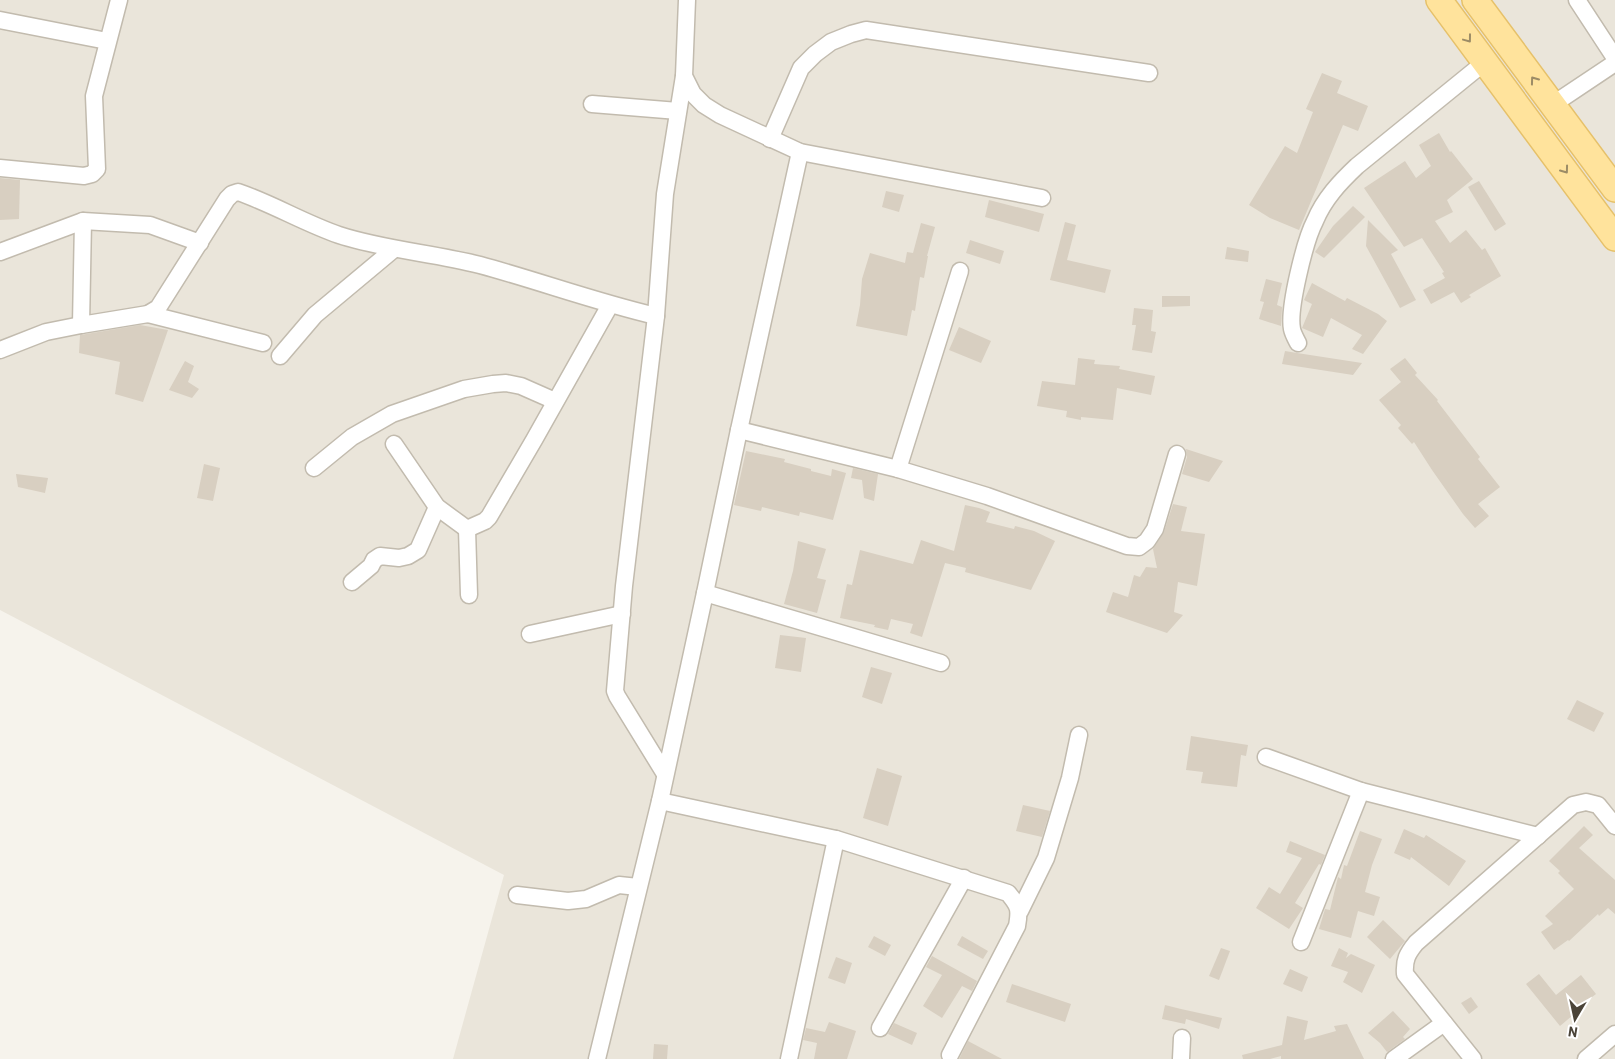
<svg xmlns="http://www.w3.org/2000/svg" width="1615" height="1059" font-family="Barlow,sans-serif">
  <rect width="100%" height="100%" fill="#f6f3ec"/>
  <polygon fill="#eae5da" points="0,0 1615,0 1615,1059 453,1059 504,875 0,610"/>
  <g fill="#d8cfc1">
    <polygon points="1322,73 1342,81 1337,93 1368,106 1358,131 1343,125 1299,230 1270,218 1249,205 1285,146 1297,153 1313,112 1306,109"/>
    <polygon points="1439,133 1450,152 1451,151 1473,179 1447,200 1453,212 1435,221 1450,243 1466,230 1482,250 1485,248 1501,276 1469,295 1471,297 1461,303 1454,292 1431,304 1423,290 1445,278 1442,273 1444,272 1422,238 1404,247 1364,188 1405,161 1416,178 1431,166 1419,145"/>
    <polygon points="0,178 20,180 19,219 0,220"/>
    <polygon points="1479,181 1506,224 1495,231 1468,187"/>
    <polygon points="886,191 904,195 899,212 882,207"/>
    <polygon points="989,200 1044,214 1039,232 985,217"/>
    <polygon points="1353,206 1365,217 1324,258 1315,252 1333,226"/>
    <polygon points="1368,220 1398,250 1391,254 1416,300 1400,308 1366,246"/>
    <polygon points="1065,222 1076,225 1067,260 1111,270 1105,293 1050,280"/>
    <polygon points="921,223 935,227 927,256 928,256 924,278 920,277 915,311 912,310 907,336 856,326 860,305 862,279 870,253 905,263 907,252 913,253"/>
    <polygon points="970,240 1004,251 1000,264 966,253"/>
    <polygon points="1227,247 1249,251 1248,262 1225,259"/>
    <polygon points="1266,279 1282,283 1277,305 1282,307 1281,326 1259,319 1264,302 1260,301"/>
    <polygon points="1312,283 1345,301 1347,298 1378,314 1387,321 1363,354 1352,349 1362,335 1331,318 1323,337 1302,328 1312,304 1304,300"/>
    <polygon points="1162,296 1190,296 1190,306 1162,307"/>
    <polygon points="1134,308 1153,310 1151,331 1156,332 1152,353 1132,350 1136,325 1132,325"/>
    <polygon points="140,325 168,330 143,402 115,394 120,362 79,353 80,335"/>
    <polygon points="959,327 991,341 981,363 949,350"/>
    <polygon points="1285,351 1297,353 1362,363 1353,375 1282,364"/>
    <polygon points="1078,358 1095,360 1094,364 1120,366 1119,369 1155,376 1151,395 1117,388 1113,420 1081,417 1081,420 1066,417 1067,411 1037,406 1042,381 1075,385"/>
    <polygon points="1405,358 1417,373 1415,375 1438,400 1437,401 1480,457 1478,459 1500,487 1478,504 1489,516 1475,528 1463,514 1432,470 1414,442 1412,444 1398,428 1401,425 1379,400 1401,382 1390,369"/>
    <polygon points="185,361 194,366 188,382 199,389 192,398 169,390"/>
    <polygon points="1186,449 1223,461 1209,482 1182,474 1187,457"/>
    <polygon points="746,451 785,459 784,462 811,469 811,471 831,476 832,469 846,473 833,520 800,512 799,516 762,507 761,511 734,505"/>
    <polygon points="204,464 220,468 213,501 197,498"/>
    <polygon points="853,468 878,474 874,501 864,498 862,480 851,478"/>
    <polygon points="16,474 48,478 45,493 18,487"/>
    <polygon points="1173,504 1187,507 1181,531 1205,534 1197,586 1178,582 1174,612 1183,615 1167,633 1106,612 1113,592 1128,597 1134,575 1140,577 1146,567 1157,568 1153,549 1164,532"/>
    <polygon points="965,505 979,508 990,512 986,522 1014,529 1015,526 1034,531 1055,541 1031,590 965,572 966,568 945,563 922,637 910,633 913,624 891,619 888,630 874,627 875,625 840,618 847,584 852,585 860,550 913,564 921,540 954,551"/>
    <polygon points="798,541 826,549 817,578 826,580 817,613 784,604 793,571"/>
    <polygon points="780,635 806,638 801,672 775,668"/>
    <polygon points="871,667 892,673 882,704 862,697"/>
    <polygon points="1577,700 1604,713 1594,732 1567,719"/>
    <polygon points="1191,736 1248,745 1246,756 1241,755 1237,787 1201,783 1203,772 1186,770"/>
    <polygon points="877,768 902,776 888,826 863,818"/>
    <polygon points="1023,805 1050,811 1042,837 1016,831"/>
    <polygon points="1584,826 1593,835 1579,848 1615,880 1615,914 1608,908 1599,916 1598,914 1569,941 1568,940 1554,950 1541,932 1553,924 1545,916 1574,889 1558,873 1560,871 1549,861"/>
    <polygon points="1404,829 1424,838 1426,835 1466,861 1449,886 1411,857 1410,860 1394,853"/>
    <polygon points="1360,831 1382,839 1372,865 1365,892 1380,897 1374,916 1358,911 1351,938 1319,929 1325,909 1330,910 1338,877 1341,879 1344,865 1347,866"/>
    <polygon points="1290,841 1325,855 1321,865 1319,864 1295,903 1303,908 1289,929 1256,908 1269,887 1280,894 1302,858 1286,852"/>
    <polygon points="1383,920 1405,941 1390,959 1367,937"/>
    <polygon points="874,936 891,945 885,956 868,947"/>
    <polygon points="962,936 988,951 983,959 957,945"/>
    <polygon points="1221,948 1230,951 1219,980 1209,976"/>
    <polygon points="1339,948 1348,953 1346,958 1351,954 1375,965 1362,993 1343,982 1348,972 1331,966"/>
    <polygon points="932,956 977,981 972,991 962,986 942,1018 923,1006 942,975 926,967"/>
    <polygon points="836,957 852,963 845,984 828,978"/>
    <polygon points="1290,969 1308,977 1302,992 1283,984"/>
    <polygon points="1539,974 1556,995 1581,975 1596,994 1571,1013 1573,1015 1560,1026 1526,984"/>
    <polygon points="1012,984 1071,1004 1065,1022 1006,1002"/>
    <polygon points="1471,997 1478,1007 1469,1014 1461,1003"/>
    <polygon points="1165,1005 1181,1009 1222,1018 1219,1029 1186,1019 1185,1024 1162,1019"/>
    <polygon points="1393,1011 1410,1029 1403,1037 1405,1039 1387,1052 1380,1043 1368,1033"/>
    <polygon points="1287,1016 1308,1021 1304,1040 1336,1031 1334,1026 1347,1024 1364,1059 1281,1059 1281,1056 1270,1059 1243,1059 1242,1055 1282,1045"/>
    <polygon points="829,1022 856,1031 847,1059 814,1059 817,1043 803,1040 806,1028 825,1032"/>
    <polygon points="894,1023 917,1033 912,1045 888,1034"/>
    <polygon points="968,1041 1002,1059 959,1059"/>
    <polygon points="654,1044 668,1045 667,1059 653,1059"/>
  </g>
  <g fill="none" stroke-linecap="round" stroke-linejoin="round">
    <g stroke="#c2bbae" stroke-width="19">
      <g id="minor">
        <polyline points="687,0 684,76 693,94 704,105 720,115 800,152 1042,198"/>
        <polyline points="1577,0 1615,58"/>
        <polyline points="0,20 107,41"/>
        <polyline points="592,104 678,111"/>
        <polyline points="1552,105 1615,63"/>
        <polyline points="770,139 801,68 815,54 831,42 851,34 866,30 1149,73"/>
        <polyline points="0,168 84,176 92,174 97,169 94,96 119,0"/>
        <polyline points="0,252 83,221 150,225 200,243"/>
        <polyline points="148,314 263,343"/>
        <polyline points="81,325 83,221"/>
        <path d="M1298,343C1296,339 1293,334 1292,329C1288,309 1305,240 1315,221C1324,199 1340,182 1357,166L1485,62"/>
        <path d="M0,350L46,332L81,325L148,314L158,308L227,199L232,194L238,192C273,204 304,223 339,235C385,250 434,253 480,265C539,281 596,302 656,316"/>
        <polyline points="280,356 315,315 394,249"/>
        <polyline points="739,430 898,469 987,496 1127,546 1139,547 1147,541 1155,529 1177,454"/>
        <polyline points="394,444 437,507 467,529"/>
        <polyline points="314,468 352,437 392,414 464,389 493,384 506,383 521,386 555,401"/>
        <polyline points="898,469 960,271"/>
        <polyline points="467,529 485,521 489,517 534,440 610,305"/>
        <polyline points="467,529 469,595"/>
        <polyline points="352,582 371,566 374,560 380,556 399,558 408,556 418,550 437,507"/>
        <polyline points="705,593 941,663"/>
        <polyline points="530,634 622,614"/>
        <polyline points="1266,757 1361,791 1538,836"/>
        <polyline points="665,774 617,696 615,691 624,586 656,316 665,194 684,76"/>
        <path d="M660,801L836,839L1008,893C1019,906 1020,909 1017,926L950,1055"/>
        <polyline points="517,895 568,901 586,899 619,885 638,887"/>
        <polyline points="1020,911 1046,858 1070,778 1079,735"/>
        <polyline points="1301,942 1361,791"/>
        <polyline points="880,1028 964,878"/>
        <polyline points="597,1059 660,801 705,593 739,430 800,152"/>
        <polyline points="789,1059 836,839"/>
        <polyline points="1181,1059 1182,1038"/>
        <polyline points="1394,1059 1444,1023"/>
        <path d="M1473,1059L1405,974C1404,960 1407,954 1416,943L1573,805L1586,802L1598,805L1615,826"/>
        <polyline points="1586,1059 1615,1034"/>
      </g>
    </g>
    <g stroke="#e6c16a" stroke-width="28">
      <g id="primary">
        <polyline points="1439,0 1615,238"/>
        <polyline points="1475,0 1615,189"/>
      </g>
    </g>
    <use href="#minor" stroke="#fff" stroke-width="16"/>
    <use href="#primary" stroke="#ffe39c" stroke-width="25"/>
  </g>
  <defs><path id="oneway-chevron" d="M-2-3.5L2.5 0L-2 3.5" fill="none" stroke-width="1.6" stroke-linecap="round" stroke-linejoin="round" transform="scale(1.25)"/></defs>
  <g stroke="#9c8c66">
    <use href="#oneway-chevron" transform="translate(1468 39) rotate(53)"/>
    <use href="#oneway-chevron" transform="translate(1534 80) rotate(-126)"/>
    <use href="#oneway-chevron" transform="translate(1565 170) rotate(54)"/>
  </g>
  <g transform="translate(1575 1019) rotate(189)" stroke="#ffffff" stroke-width="4" paint-order="stroke">
  <path d="M0-4L9 19L0 12L-9 19Z" fill="#4b4439"/>
  <text y="-8" font-size="14" font-weight="bold" text-anchor="middle" fill="#4b4439">N</text>
  </g>
</svg>
